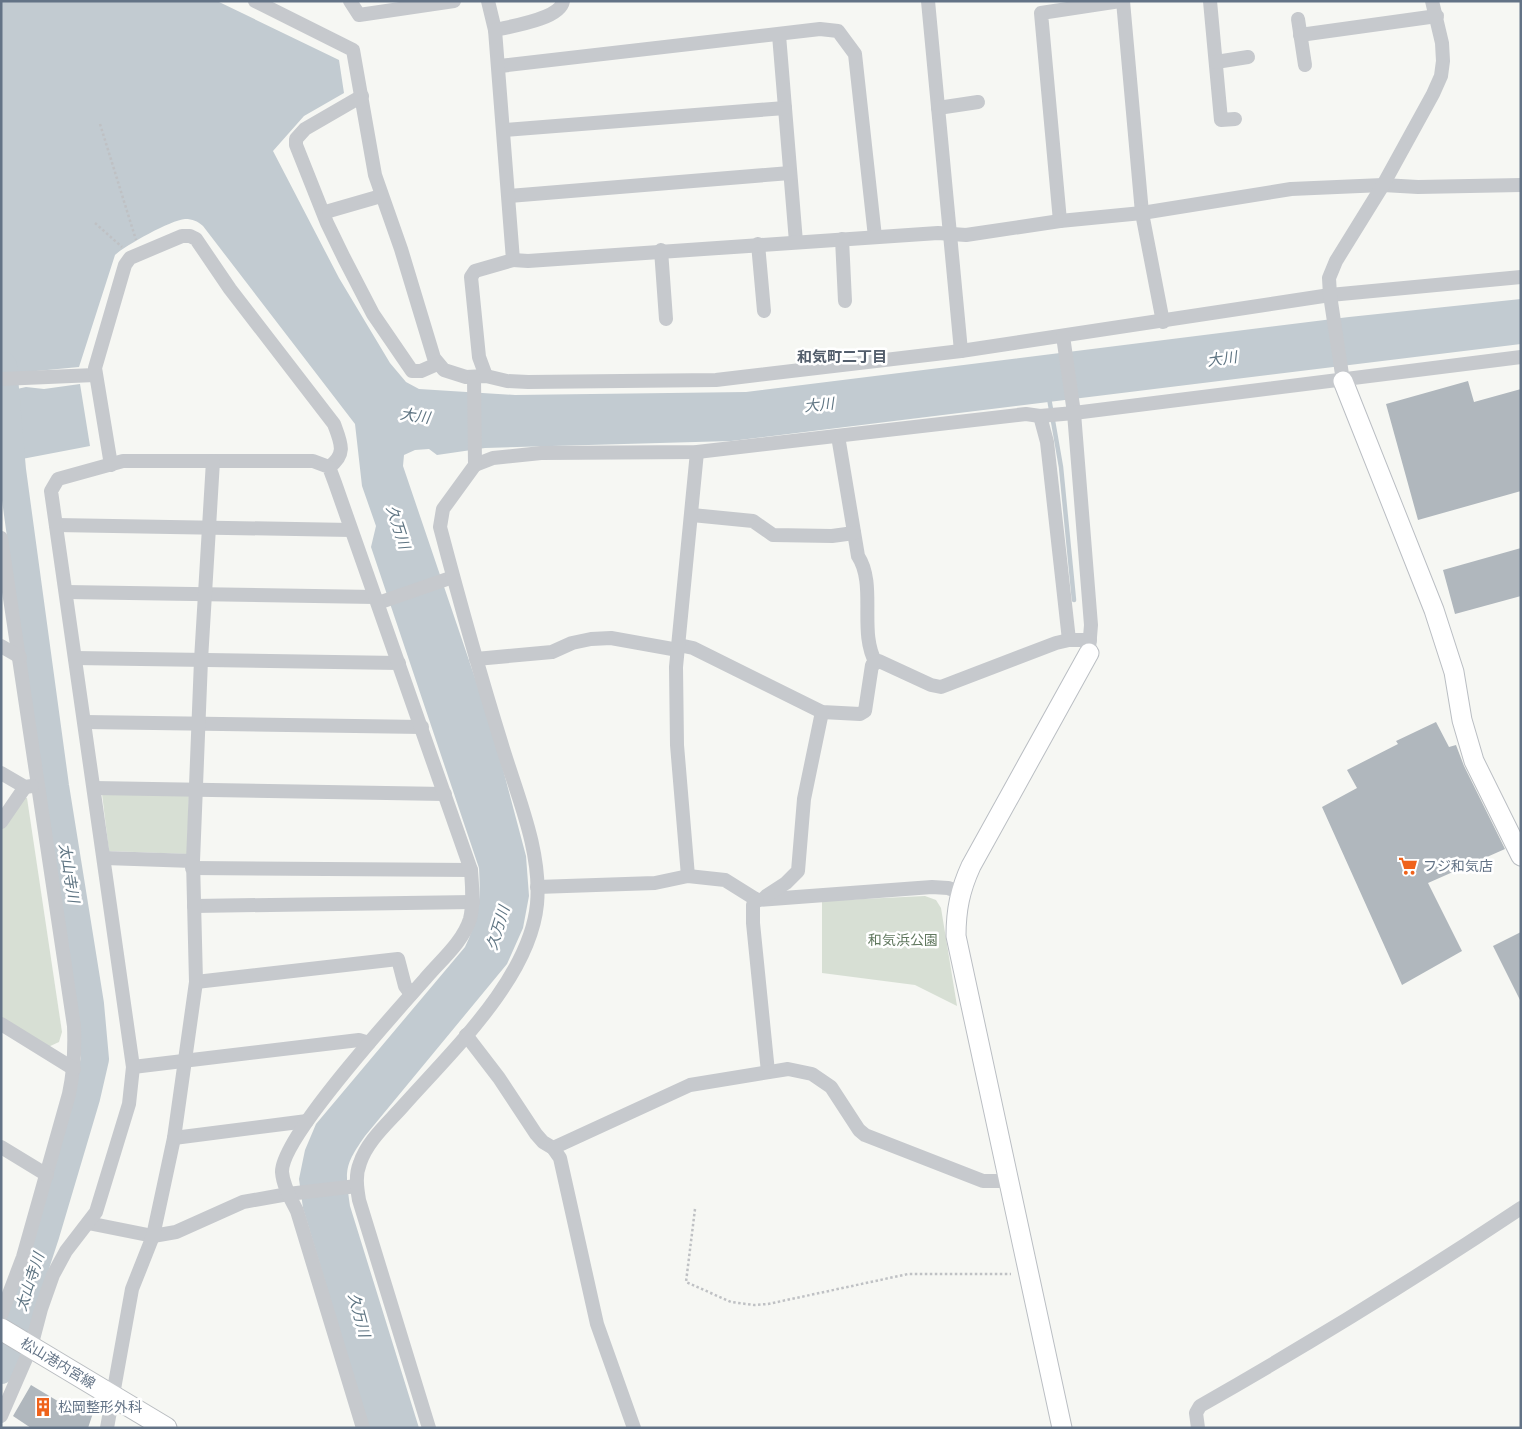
<svg xmlns="http://www.w3.org/2000/svg" width="1522" height="1429" font-family="'DejaVu Sans','Noto Sans JP',sans-serif">
  <rect width="100%" height="100%" fill="#f6f7f3"/>
  <g fill="#d7dfd4">
    <polygon points="102,794 189,795 187,854 109,851"/>
    <polygon points="22,796 27,798 62,1032 59,1042 46,1048 1,1021 1,829"/>
    <polygon points="925,896 936,900 941,908 957,1006 915,985 822,973 822,901"/>
  </g>
  <g fill="#c2cbd1">
    <path d="M1,1H217L339,60L344,93L304,116L273,151L339,278L390,363L406,382L419,389L515,395L746,392L1349,317L1521,299V344L731,441L485,448L437,455L429,449L415,450L404,455L403,466L492,728L526,856L529,896L523,928L507,964L365,1136C344,1166 345,1170 350,1206L419,1428H369L303,1208L299,1179L305,1150L316,1124L465,947C479,918 481,900 479,868L371,547L376,526L362,486L355,424L203,226C197,221 193,219 185,219C171,220 126,245 115,255L79,367L15,373L14,365L1,366Z"/>
    <polygon points="15,383 17,389 26,387 44,389 80,384 90,446 1,463 1,384"/>
  </g>
  <g fill="none" stroke-linecap="round" stroke-linejoin="round">
    <polyline stroke="#c2cbd1" stroke-width="4.5" points="1049,398 1061,467 1074,600"/>
    <polyline stroke="#c2cbd1" stroke-width="28" points="1,1370 45,1236 86,1098 95,1059 90,1004 55,786 12,470 3,366"/>
  </g>
  <g fill="#b0b7bd">
    <polygon points="1468,381 1474,402 1521,389 1521,491 1418,520 1386,404"/>
    <polygon points="1521,548 1521,596 1455,614 1443,570"/>
    <polygon points="1436,722 1449,747 1456,745 1464,766 1505,849 1428,883 1462,951 1402,985 1322,807 1357,788 1347,770 1398,744 1396,741"/>
    <polygon points="1521,932 1521,1002 1493,946"/>
    <polygon points="31,1385 76,1412 82,1403 94,1410 88,1428 31,1428 13,1416"/>
  </g>
  <g fill="none" stroke-linecap="round" stroke-linejoin="round">
    <g stroke="#babec3" stroke-width="21">
      <g id="secondary">
        <polyline points="1343,381 1434,610 1454,672 1462,720 1474,761 1521,856"/>
        <path d="M1062,1428L956,936C956,910 960,890 971,866L1089,653"/>
      </g>
    </g>
    <g stroke="#b9bcc0" stroke-width="23">
      <polyline id="primary" points="1,1329 166,1428"/>
    </g>
    <g stroke="#bfc1c4" stroke-width="2.5" stroke-dasharray="2.5 2.5" stroke-linecap="butt">
      <polyline points="100,124 136,240"/>
      <polyline points="95,223 122,247"/>
      <polyline points="695,1209 686,1282 731,1302 754,1305 768,1304 908,1274 1011,1274"/>
    </g>
    <g stroke="#c6c9cd" stroke-width="14">
      <polyline points="255,1 353,50 375,175 401,249 434,358 444,370 466,377 486,376 507,381 528,382 716,380 961,351 1330,295 1521,277"/>
      <polyline points="350,1 359,15 454,1"/>
      <polyline points="488,1 495,30"/>
      <polyline points="928,1 961,351"/>
      <polyline points="1123,1 1142,213 1163,322"/>
      <polyline points="1210,1 1221,120 1235,119"/>
      <polyline points="1298,19 1305,65"/>
      <polyline points="779,35 796,242"/>
      <polyline points="1300,35 1437,16"/>
      <polyline points="1216,62 1248,57"/>
      <polyline points="500,66 820,29 838,31 855,54 875,237"/>
      <polyline points="362,96 305,129 296,139 296,145 327,223 344,258 373,314 412,371 421,371 437,364"/>
      <polyline points="938,108 978,102"/>
      <polyline points="504,130 785,108"/>
      <polyline points="509,196 790,173"/>
      <polyline points="329,211 381,196"/>
      <polyline points="1060,221 1041,13 1120,1"/>
      <polyline points="842,239 845,301"/>
      <polyline points="758,244 764,311"/>
      <polyline points="661,250 666,319"/>
      <polyline points="513,260 528,261 938,233 966,235 1060,221 1142,213 1291,189 1383,185 1418,187 1521,185"/>
      <polyline points="1063,336 1074,413 1091,625 1089,649"/>
      <path d="M486,376L479,357L471,277L475,271L513,260L495,30C512,26 560,19 563,1"/>
      <polyline points="1,379 95,375"/>
      <polyline points="1343,381 1330,295 1329,278 1336,261 1383,185 1433,94 1441,76 1443,61 1442,43 1432,1"/>
      <polyline points="1040,416 1047,442 1069,640"/>
      <path d="M838,436L858,556C877,585 858,632 876,663"/>
      <path d="M111,465L95,368L125,265L130,258L182,236H190L196,239L230,289L334,424C341,443 347,454 329,467"/>
      <polyline points="475,465 493,458 541,453 697,452 1026,414 1040,416 1074,413 1521,357"/>
      <polyline points="692,515 753,521 773,535 832,536 854,533"/>
      <polyline points="56,525 351,530"/>
      <path d="M1,538L74,1026C75,1050 74,1071 69,1094L23,1257L1,1315"/>
      <polyline points="66,592 375,597"/>
      <polyline points="378,603 453,577"/>
      <polyline points="679,645 693,648 822,712 860,714 865,711 872,665 879,661 931,685 941,687 1056,643 1069,640 1090,640"/>
      <polyline points="1,646 20,657"/>
      <polyline points="75,658 399,663"/>
      <polyline points="476,659 552,652 572,643 591,639 611,638 678,650"/>
      <polyline points="85,722 422,727"/>
      <polyline points="1,773 25,787 32,786"/>
      <polyline points="94,788 445,794"/>
      <polyline points="1,822 25,787"/>
      <polyline points="105,858 193,861"/>
      <polyline points="192,868 471,870"/>
      <polyline points="688,876 677,745 676,667 697,452"/>
      <polyline points="537,887 655,883 688,876 725,880 757,900 932,887 948,888 960,892"/>
      <polyline points="766,896 786,883 798,871 804,799 822,712"/>
      <polyline points="757,900 753,905 753,923 768,1072"/>
      <polyline points="194,906 473,902"/>
      <polyline points="196,982 398,959 405,986 411,994"/>
      <polyline points="1,1024 74,1069"/>
      <polyline points="466,1035 499,1078 536,1134 543,1142 553,1148 560,1158 597,1324 634,1428"/>
      <polyline points="133,1067 359,1040 369,1043"/>
      <polyline points="174,1138 307,1121"/>
      <polyline points="1,1147 47,1175"/>
      <polyline points="553,1148 690,1085 788,1069 812,1074 831,1087 859,1130 865,1135 983,1181 1009,1181"/>
      <polyline points="88,1223 153,1236 176,1232 243,1202 288,1194 357,1186"/>
      <path d="M1,1416L31,1347L41,1309L53,1275L66,1251L96,1212L129,1104L133,1067L51,491L58,479L123,461H313L329,467L335,483L471,870C472,886 474,903 470,919C463,942 440,961 425,979C397,1011 281,1137 282,1172C283,1186 291,1199 297,1211L363,1428"/>
      <polyline points="107,1428 132,1289 153,1236 174,1138 196,982 193,861 201,660 213,461"/>
      <path d="M429,1428L359,1200C357,1188 355,1175 360,1163C367,1141 388,1123 403,1106C451,1052 530,978 537,904C542,850 516,793 501,742C479,671 459,599 440,527L443,509L475,465L474,378"/>
      <path d="M1198,1428L1196,1413L1200,1406C1309,1344 1416,1278 1521,1208"/>
    </g>
    <use href="#secondary" stroke="#fff" stroke-width="19"/>
    <use href="#primary" stroke="#fff" stroke-width="21"/>
  </g>
  <defs>
    <g id="supermarket-bare" transform="scale(1.5)"><path d="M-6-5.5h2.5l.6 2H6L4.5 2H-2.5L-4.4-4H-6ZM-1.5 3.2a1.3 1.3 0 1 0 .1 0ZM3 3.2a1.3 1.3 0 1 0 .1 0Z" fill="#ef621b" stroke="#fff" stroke-width="2.5" paint-order="stroke"/></g>
    <g id="building-bare" transform="scale(1.5)"><path d="M-4-6H4V6H1V3H-1V6H-4ZM-2.5-4.3h1.7v1.8h-1.7ZM.8-4.3h1.7v1.8H.8ZM-2.5-1h1.7V.8h-1.7ZM.8-1h1.7V.8H.8Z" fill="#ef621b" stroke="#fff" stroke-width="2.5" paint-order="stroke"/></g>
  </defs>
  <g fill-rule="evenodd">
    <use href="#supermarket-bare" x="1408" y="866"/>
    <use href="#building-bare" x="43" y="1407"/>
  </g>
  <g text-anchor="middle" stroke-width="5" stroke-linejoin="round" paint-order="stroke">
    <g font-size="14" fill="#637386" stroke="#fff" text-anchor="start">
      <text x="1423" y="871">フジ和気店</text>
      <text x="58" y="1412">松岡整形外科</text>
    </g>
    <g font-size="14" fill="#61785f" stroke="#fff">
      <text x="903" y="945">和気浜公園</text>
    </g>
    <g font-size="14" fill="#637386" stroke="#fff">
      <text transform="translate(58 1363) rotate(31)" y="5">松山港内宮線</text>
    </g>
    <g font-size="15" font-weight="bold" fill="#525d6b" stroke="#fff">
      <text x="842" y="362">和気町二丁目</text>
    </g>
    <g font-size="15" font-style="italic" fill="#5f7583" stroke="#fff">
      <text transform="translate(1222 359) rotate(-8)" y="5">大川</text>
      <text transform="translate(819 405) rotate(-6)" y="5">大川</text>
      <text transform="translate(415 416) rotate(8)" y="5">大川</text>
      <text transform="translate(398 527) rotate(72)" y="5">久万川</text>
      <text transform="translate(69 873) rotate(81)" y="5">太山寺川</text>
      <text transform="translate(498 928) rotate(-73)" y="5">久万川</text>
      <text transform="translate(30 1282) rotate(-72)" y="5">太山寺川</text>
      <text transform="translate(359 1315) rotate(75)" y="5">久万川</text>
    </g>
  </g>
  <rect width="1522" height="1429" fill="none" stroke="#637386" stroke-width="5"/>
</svg>
